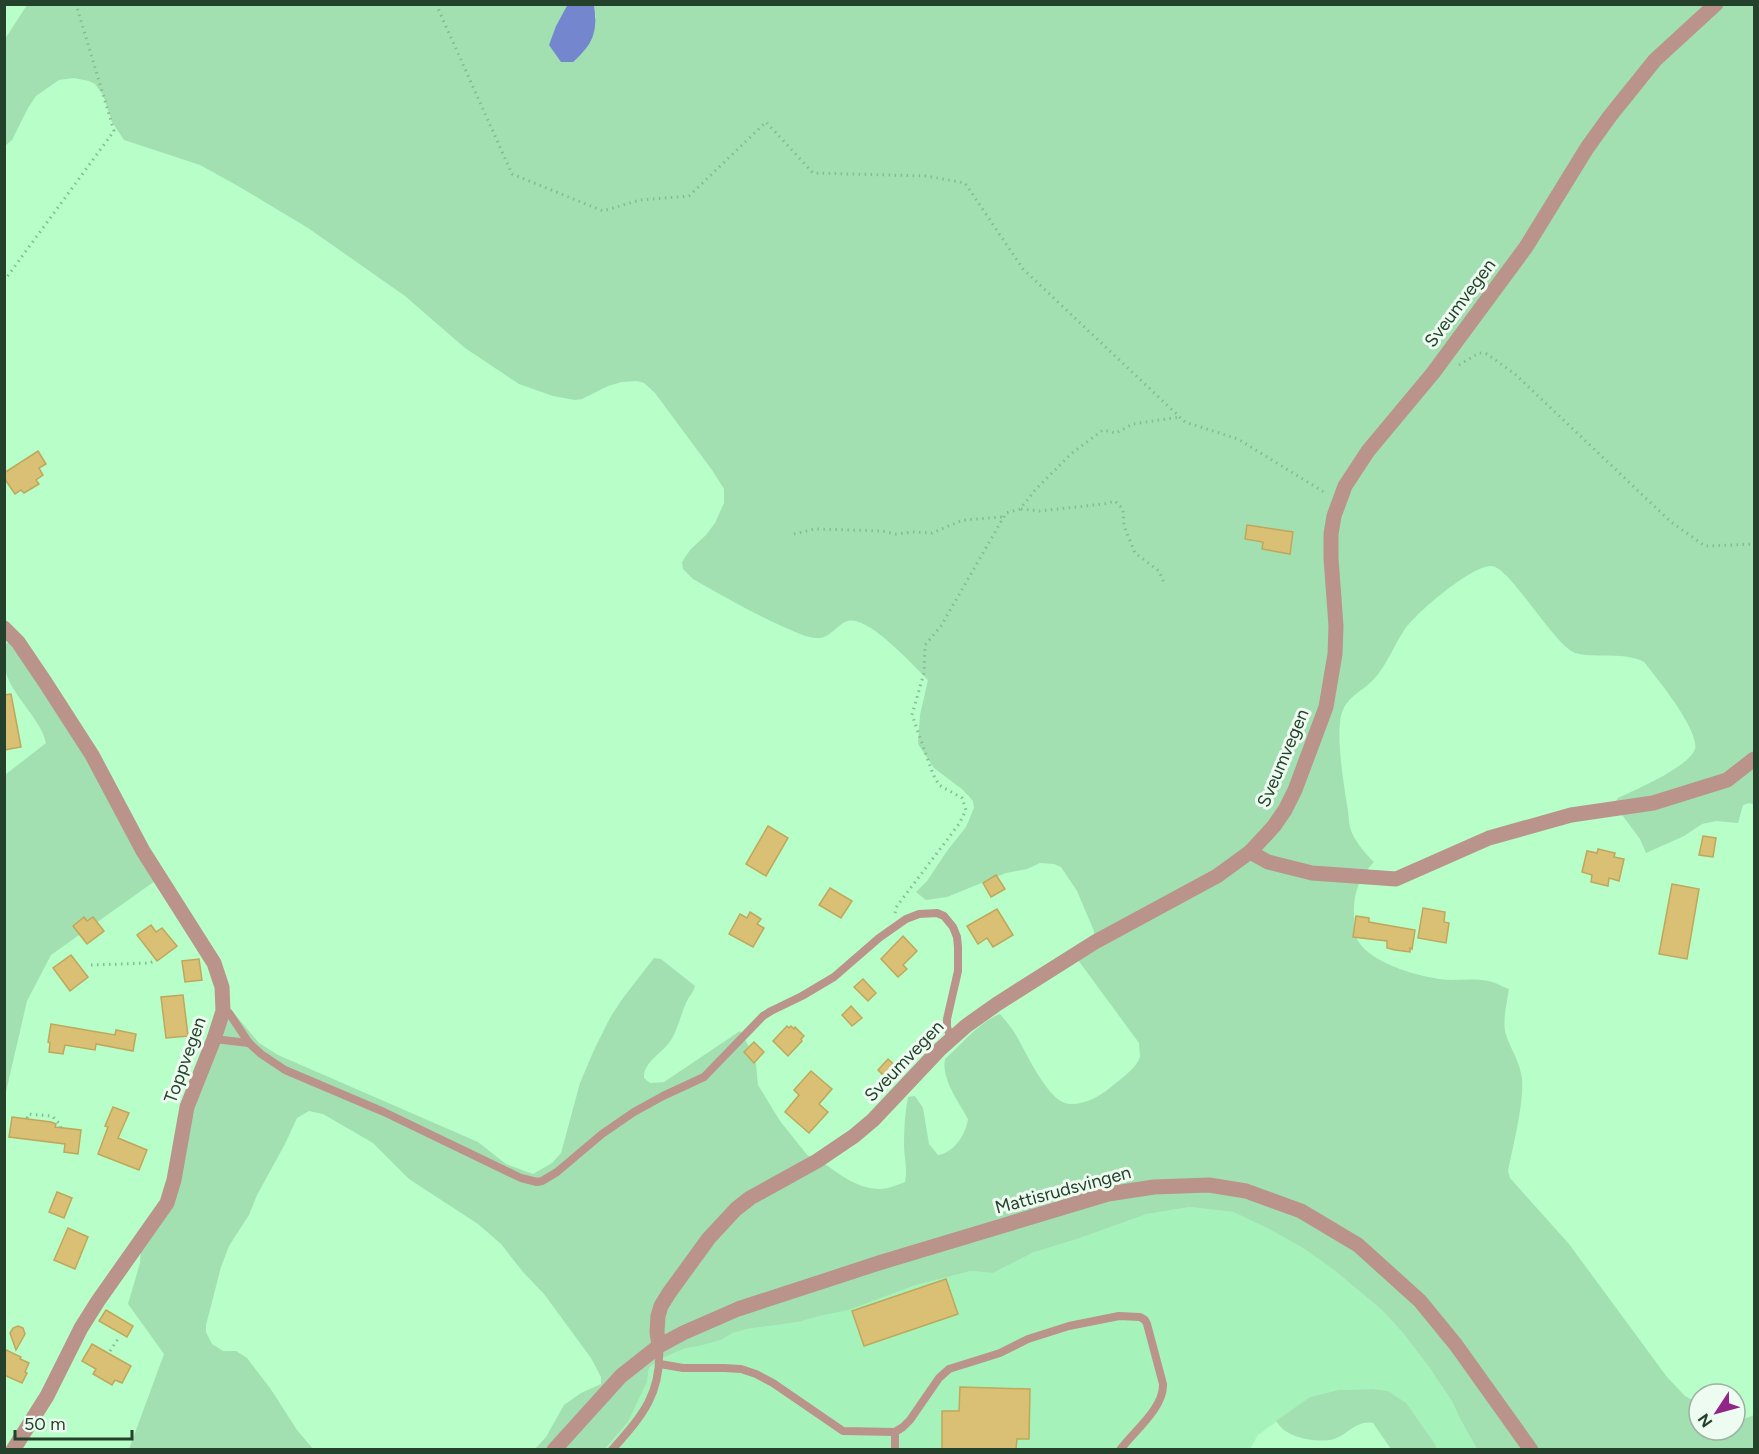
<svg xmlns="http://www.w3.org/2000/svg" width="1759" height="1454" font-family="Figtree,sans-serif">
  <rect width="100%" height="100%" fill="#b7fec9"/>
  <polygon fill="#a5f3ba" points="1190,1207 1233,1212 1265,1227 1303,1248 1334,1270 1383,1311 1403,1333 1429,1367 1453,1403 1459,1417 1477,1449 1437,1449 1435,1444 1388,1391 1373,1389 1338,1390 1310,1397 1258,1435 1250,1449 605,1450 628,1422 647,1382 649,1368 660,1359 686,1348 700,1346 721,1340 733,1333 747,1329 798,1322 916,1285 971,1271 993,1273 1032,1253 1080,1238 1147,1214"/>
  <g fill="#a2e0b1">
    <path d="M594,4L1754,5V805L1750,803L1743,805L1738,823L1716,821L1702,824L1684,836L1646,853L1640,839L1614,804L1618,798C1635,790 1689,767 1695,749C1700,731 1656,677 1644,662C1629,653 1604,657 1586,655C1582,654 1576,654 1573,652C1551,640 1510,568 1492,566C1473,564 1416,613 1405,629C1394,645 1387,665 1374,679C1361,693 1346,696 1341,716C1336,739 1344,786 1348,811C1349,818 1349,827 1352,833C1357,844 1366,854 1374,862C1359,877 1353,894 1354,916C1355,921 1354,929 1355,934C1363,963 1425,979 1451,980C1464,980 1478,978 1492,982C1497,983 1503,987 1509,989C1507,1002 1503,1017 1505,1031C1509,1047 1520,1061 1522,1079C1524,1104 1513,1146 1508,1171L1510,1178L1569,1244L1667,1377L1685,1396L1699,1404V1430H1735V1420L1744,1419L1754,1415V1449H1477L1459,1417L1453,1403L1429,1367L1403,1333L1383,1311L1334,1270L1303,1248L1265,1227L1233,1212L1190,1207L1147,1214L1080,1238L1032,1253L993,1273L971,1271L916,1285L848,1310L819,1316L798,1322L747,1329L733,1333L721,1340L700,1346L686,1348L660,1359L649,1368L647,1382L628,1422L605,1449H535L546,1437L564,1405L581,1393L601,1384V1377L591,1358L544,1294L523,1272L501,1244L478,1224L409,1179L373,1143L323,1114L309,1111L297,1118L285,1144L257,1195L249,1215L229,1246L221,1267L206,1325V1332L212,1344L223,1351H236L247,1358L270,1388L297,1430L313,1449H129L164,1354L128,1304L140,1263L141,1249L169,1184L228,1006L259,1043L278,1055L478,1142L506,1164L533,1174L552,1163L561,1153L580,1083L594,1050L611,1016L623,998L654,958L661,959L695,986C693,993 691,994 688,999C681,1012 679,1027 671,1040C663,1053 643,1062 644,1078L650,1083L664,1082L740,1031L751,1050L756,1064L758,1085L780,1121L808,1156L815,1157C836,1171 856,1190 882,1189C890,1188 897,1185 905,1182C908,1170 904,1157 904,1144C904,1128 905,1113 908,1097L915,1096L923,1108L929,1144L938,1155C954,1153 966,1134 968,1119C959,1102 941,1079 945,1059C962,1044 979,1022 1000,1014C1005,1020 1010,1026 1014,1032C1025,1049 1047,1102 1069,1104C1085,1105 1100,1096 1111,1087C1120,1079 1136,1069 1140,1057C1140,1053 1139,1047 1139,1043L1078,960L1094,939V931L1077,891L1061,867L1054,864L1040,863L1027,869L1006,873L947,897L926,900L916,892L927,881L947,851L966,827L974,808L973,801L963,790L934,768L918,744L920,715L928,680C915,667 868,615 848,621C837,624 830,639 817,638C807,638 796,632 786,628C754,614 723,596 693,579L683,569L682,562L690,550L706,535L715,523L724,503V489L712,470L655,393L644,383L637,381L622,382L608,386L582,399L575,400L553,396L519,384L465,348L405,296L308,228L238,186L200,165L124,140L112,122L103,95L95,84L89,81L74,78L59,80L36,96L28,108L12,140L5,146V39L27,5H568L556,26L596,18Z"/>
    <path d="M16,636L162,876L51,955L27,1001L5,1096V775L46,743C42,720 10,694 5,669C3,662 5,652 5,645Z"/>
    <path d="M1373,1389L1388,1391L1406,1403L1435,1444L1437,1449H1391L1373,1423C1356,1420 1349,1434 1334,1439C1321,1443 1298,1439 1287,1432C1283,1430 1279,1425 1276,1421L1310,1397L1338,1390Z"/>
  </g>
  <path fill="#7487ce" d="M568,4L594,5C598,32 593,44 573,62H561L549,45L556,26Z"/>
  <g fill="#d9c074" stroke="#bfa75b" stroke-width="1.5">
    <polygon points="38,451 46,464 39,468 43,475 36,480 39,484 24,493 21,490 15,494 4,478 4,473"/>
    <polygon points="1247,525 1293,532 1290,554 1262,549 1263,542 1245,539"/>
    <polygon points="11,694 21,747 4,750 4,695"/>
    <polygon points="768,826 788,838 766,876 746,864"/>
    <polygon points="1703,836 1716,838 1713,857 1699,855"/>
    <polygon points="1598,849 1615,853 1614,857 1624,859 1619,881 1609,878 1608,886 1591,882 1592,875 1582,872 1587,851 1597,853"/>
    <polygon points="996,875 1005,889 991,897 983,883"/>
    <polygon points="1672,884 1699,889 1687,959 1659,954"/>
    <polygon points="830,888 852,901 841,918 819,905"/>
    <polygon points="1423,908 1445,912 1444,922 1449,923 1446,943 1418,938"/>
    <polygon points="997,909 1013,935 993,947 987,938 978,944 967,926"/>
    <polygon points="750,912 761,919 757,924 764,928 753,947 729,934 740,914 747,918"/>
    <polygon points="1356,916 1369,918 1369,922 1415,930 1412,949 1410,948 1410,952 1395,950 1387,948 1387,941 1353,937"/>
    <polygon points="84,917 87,921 93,917 104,931 87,944 73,926"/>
    <polygon points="151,925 156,932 162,928 177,946 157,961 137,935"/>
    <polygon points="903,936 917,951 903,965 907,969 898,977 881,959"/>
    <polygon points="71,955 88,977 70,991 53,968"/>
    <polygon points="199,959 202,980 185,982 182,961"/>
    <polygon points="863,979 876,993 868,1001 854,987"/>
    <polygon points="183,995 188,1036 166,1038 161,997"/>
    <polygon points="851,1006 862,1018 852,1026 842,1015"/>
    <polygon points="51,1024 115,1035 116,1030 136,1034 133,1051 96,1044 95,1050 65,1045 63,1054 49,1052 50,1043 48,1042"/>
    <polygon points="787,1026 789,1028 791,1026 794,1029 795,1027 804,1036 801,1039 802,1041 788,1056 773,1041"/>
    <polygon points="754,1042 764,1052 754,1063 744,1052"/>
    <polygon points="888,1059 901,1071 890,1082 878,1070"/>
    <polygon points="811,1071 832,1089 819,1104 828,1112 809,1133 785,1112 799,1095 794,1090"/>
    <polygon points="113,1107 129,1113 118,1138 147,1150 139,1170 98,1154 108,1127 105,1126"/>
    <polygon points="12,1117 51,1122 56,1124 55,1127 81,1130 78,1154 64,1152 65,1144 9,1137"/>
    <polygon points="57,1192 72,1198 64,1218 49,1212"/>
    <polygon points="68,1228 88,1237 75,1269 54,1260"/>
    <polygon points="946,1279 958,1314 864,1346 852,1311"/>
    <polygon points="106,1310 133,1326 127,1337 99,1321"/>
    <polygon points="18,1326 23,1328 25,1334 16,1350 10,1333 13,1328"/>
    <polygon points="92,1344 131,1366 122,1383 115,1380 112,1385 93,1374 96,1369 82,1361"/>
    <polygon points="4,1349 21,1357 20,1359 29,1363 25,1372 27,1373 22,1383 4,1375"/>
    <polygon points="960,1387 1030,1389 1029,1439 1017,1439 1016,1449 942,1449 942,1411 959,1411"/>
  </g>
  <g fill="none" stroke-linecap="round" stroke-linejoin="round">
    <g stroke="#83bc92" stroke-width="3" stroke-dasharray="1.5 4.5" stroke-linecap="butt">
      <polyline points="436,4 512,174 603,211 640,200 689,196 766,122 813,173 926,176 965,183 1023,269 1185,422 1238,439 1327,494"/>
      <polyline points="4,281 114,131 76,4"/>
      <polyline points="1459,365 1479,353 1487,354 1516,375 1671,522 1705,546 1754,544"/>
      <polyline points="1021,509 1040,511 1104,504 1115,501 1123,509 1124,526 1135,553 1159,571 1164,583"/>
      <polyline points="794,534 815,529 882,531 896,534 914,532 932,533 963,520 1003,517"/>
      <polyline points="895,913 897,906 959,824 966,810 962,798 939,785 933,774 912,715 924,673 925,645 941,626 1006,513 1020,509 1036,489 1072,453 1103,430 1116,433 1133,424 1180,417"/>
      <polyline points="91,965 150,963 154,961"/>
      <polyline points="27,1118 28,1114 52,1116 60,1124 61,1128"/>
      <polyline points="110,1351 120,1336"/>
    </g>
    <g stroke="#ba938b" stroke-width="8">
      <polyline points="223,1011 229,1013 249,1043 261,1054 285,1070 384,1112 521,1178 537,1182 542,1181 557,1172 602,1134 634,1112 663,1096 704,1077 763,1016 771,1011 802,996 834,977 879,938 906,919 919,914 937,913 944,916 953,927 957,937 958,947 958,971 947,1019 947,1027 951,1039"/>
      <polyline points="214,1039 249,1043"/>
      <path d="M660,1364L683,1368H724L741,1369L756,1374L773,1383L843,1431L895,1432L903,1427L910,1420L939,1378L949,1369L1000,1353L1028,1339L1069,1326L1119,1316L1140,1317L1145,1320L1147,1324L1163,1384C1164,1408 1134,1431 1120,1450"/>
      <polyline points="895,1432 895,1450"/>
      <path d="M612,1450C642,1416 662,1394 659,1346"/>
    </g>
    <g stroke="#ba938b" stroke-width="15">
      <polyline points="4,628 18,642 45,682 92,755 143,851 214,963 222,987 223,1011 214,1039 187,1107 174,1180 167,1203 98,1301 81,1328 47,1396 13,1450"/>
      <polyline points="1250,852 1268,862 1312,873 1396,879 1489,838 1571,815 1653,803 1727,780 1754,759"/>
      <polyline points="659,1346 657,1332 658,1316 661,1306 669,1293 709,1238 736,1209 750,1198 817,1161 854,1136 873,1120 939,1050 966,1026 997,1004 1095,942 1217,876 1250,852 1274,826 1285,810 1295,790 1326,707 1335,654 1336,626 1331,558 1331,534 1334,516 1345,486 1368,451 1433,373 1526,247 1587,148 1610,116 1655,60 1716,4"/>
      <polyline points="554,1450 621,1376 659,1346 683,1333 738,1309 882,1262 1108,1194 1154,1187 1209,1185 1246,1191 1301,1211 1358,1245 1420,1301 1456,1345 1531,1450"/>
    </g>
  </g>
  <g text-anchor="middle" stroke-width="6" stroke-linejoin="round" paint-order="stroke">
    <g font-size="18" fill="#24412c" stroke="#eefbf0">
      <text transform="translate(1460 303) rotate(-53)" y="6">Sveumvegen</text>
      <text transform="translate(1283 758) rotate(-67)" y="6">Sveumvegen</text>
      <text transform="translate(185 1060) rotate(-70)" y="6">Toppvegen</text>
      <text transform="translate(904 1061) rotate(-46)" y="6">Sveumvegen</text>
      <text transform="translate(1063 1190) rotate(-15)" y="6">Mattisrudsvingen</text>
    </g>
  </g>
  <rect width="1759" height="1454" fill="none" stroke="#24412c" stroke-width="12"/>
  <g transform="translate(1717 1412) rotate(234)"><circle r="28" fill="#eefbf0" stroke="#9db1a2" stroke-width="1.5"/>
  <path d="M0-4.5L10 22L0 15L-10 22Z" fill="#922688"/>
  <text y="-9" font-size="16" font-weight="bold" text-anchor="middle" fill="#24412c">N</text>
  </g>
  <path d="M15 1430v9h117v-9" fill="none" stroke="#24412c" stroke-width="3"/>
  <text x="24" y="1430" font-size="18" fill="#24412c" stroke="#eefbf0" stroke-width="4.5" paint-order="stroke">50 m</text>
</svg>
